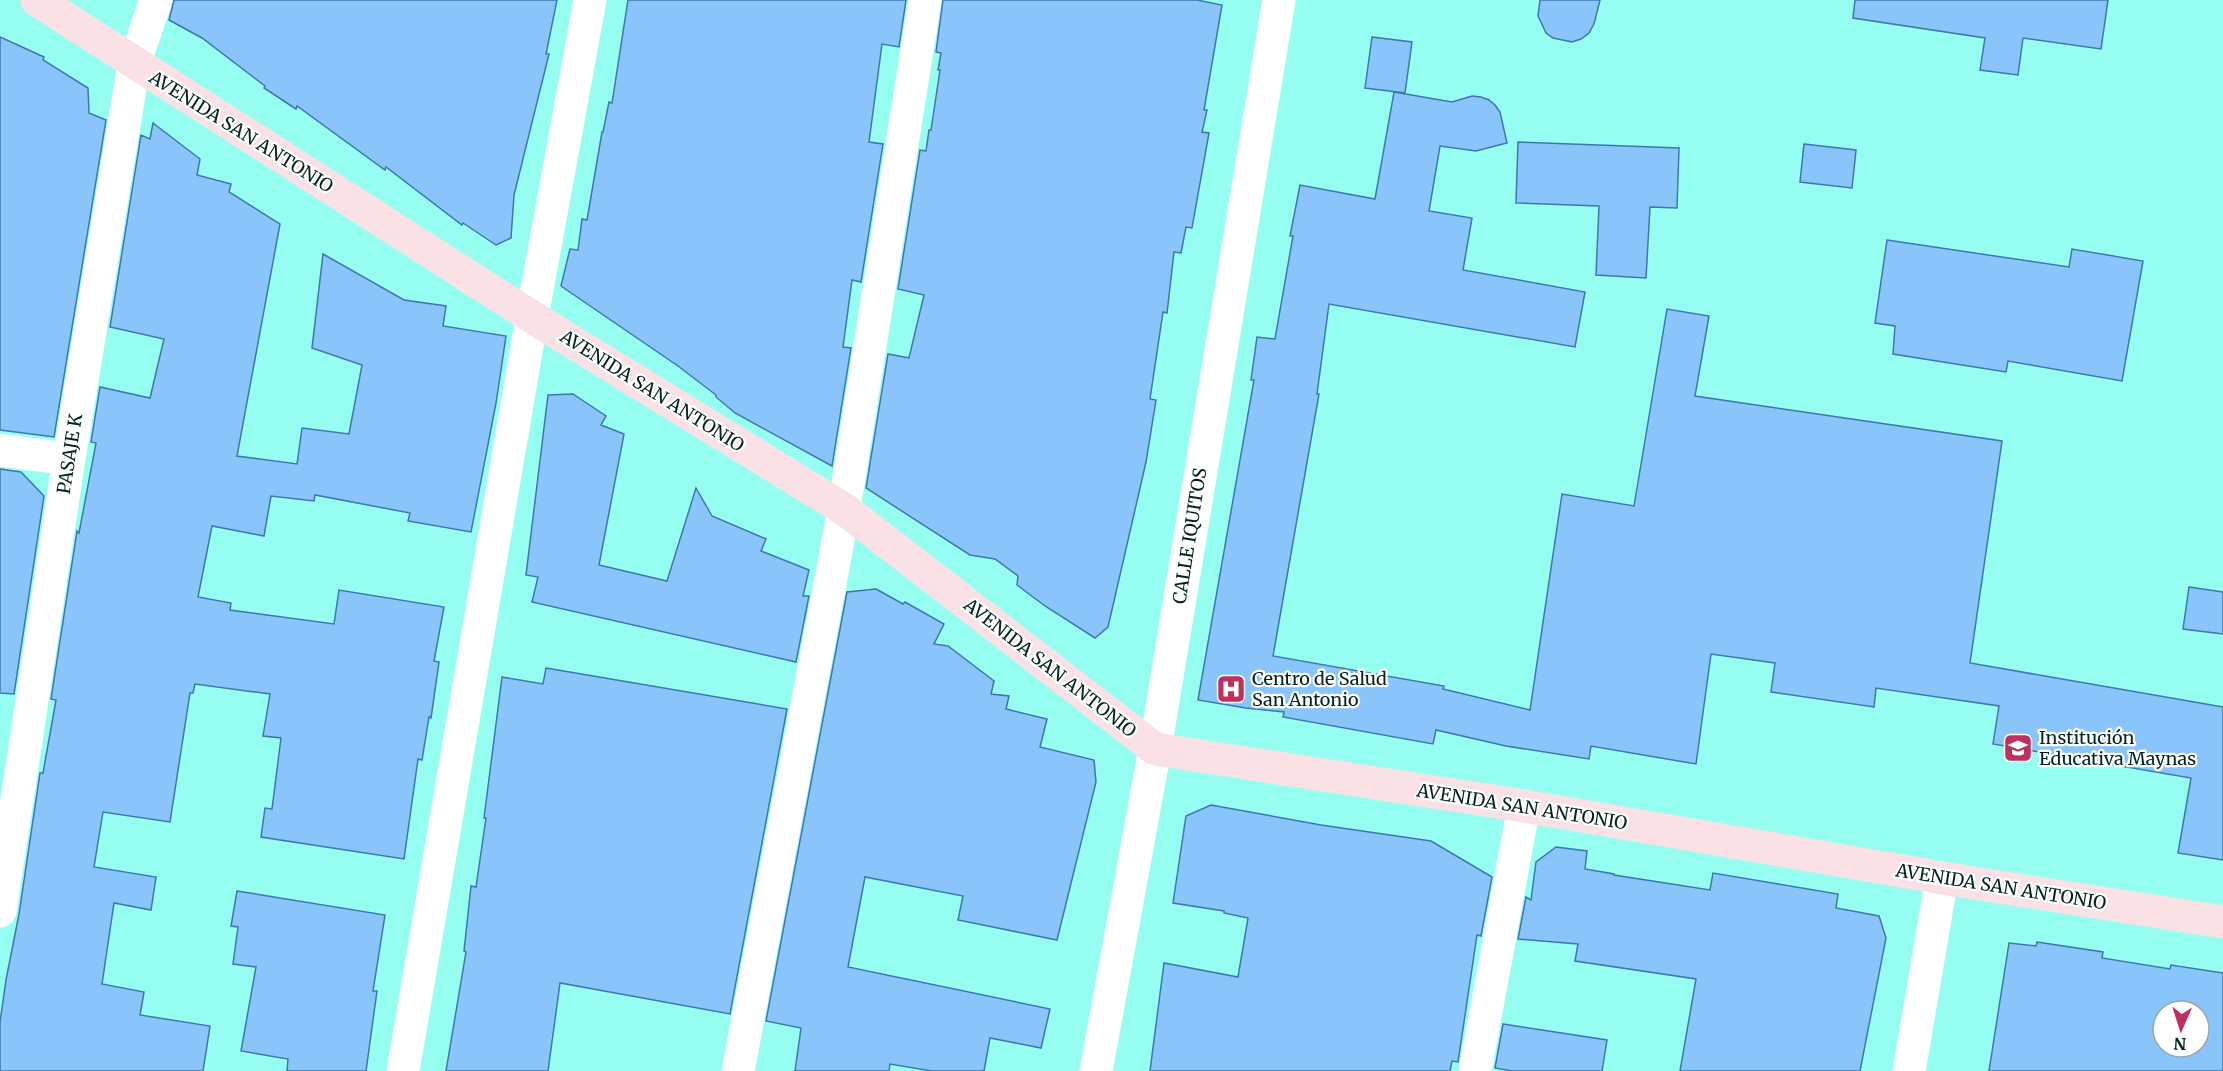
<svg xmlns="http://www.w3.org/2000/svg" width="2223" height="1071" font-family="Merriweather,serif">
  <rect width="100%" height="100%" fill="#96fdf1"/>
  <g fill="#89c5fb" stroke="#3e78aa" stroke-width="1.5" fill-rule="evenodd">
    <polygon points="174,0 557,0 546,54 549,54 514,195 511,238 496,245 463,223 462,225 386,167 385,170 297,106 296,109 264,88 265,86 202,38 169,20"/>
    <polygon points="628,0 906,0 899,47 882,44 869,142 883,144 861,282 852,280 843,347 851,348 832,466 735,413 716,397 716,395 678,366 561,286 570,249 578,250 582,219 587,220 602,132 603,132 609,102 612,103"/>
    <polygon points="943,0 1197,0 1222,5 1204,110 1207,110 1202,132 1209,133 1192,228 1186,227 1181,253 1174,252 1167,313 1163,312 1150,399 1156,400 1146,462 1108,627 1095,638 1045,606 1017,585 1018,576 995,559 970,555 866,488 888,354 909,358 924,295 898,289 920,150 926,151 929,130 931,130 940,70 938,70 941,53 936,52"/>
    <polygon points="1540,0 1600,0 1594,24 1589,33 1581,39 1572,42 1553,38 1546,33 1538,16"/>
    <polygon points="1855,0 2108,0 2101,49 2023,38 2018,75 1980,70 1985,38 1853,18"/>
    <polygon points="0,37 44,57 43,60 88,88 89,113 106,120 54,437 0,430"/>
    <polygon points="1372,37 1412,42 1405,93 1365,88"/>
    <polygon points="1394,92 1452,102 1472,96 1481,97 1489,100 1495,105 1500,112 1507,143 1476,151 1440,146 1429,211 1472,218 1463,270 1585,292 1575,347 1329,304 1317,394 1319,394 1273,656 1444,686 1443,689 1530,710 1562,494 1634,506 1667,309 1709,316 1695,396 2002,441 1970,663 2223,707 2223,860 2178,853 2191,778 1993,744 1999,706 1876,688 1874,707 1771,692 1775,663 1711,654 1696,764 1591,746 1589,759 1506,746 1436,730 1433,744 1283,717 1284,712 1246,708 1198,700 1254,380 1251,380 1257,337 1275,339 1293,236 1290,236 1300,185 1375,199"/>
    <polygon points="153,123 200,159 197,175 231,184 229,192 280,224 237,456 297,464 302,428 349,434 362,365 312,348 323,254 404,300 446,306 443,326 506,336 496,403 471,532 408,521 410,513 315,495 314,501 271,496 264,536 212,526 198,597 231,603 230,610 334,624 339,590 444,607 434,661 439,662 431,718 429,717 422,760 418,759 404,859 261,837 265,808 272,809 281,738 263,736 270,694 195,684 193,693 190,693 170,822 103,812 94,867 156,877 151,910 114,903 102,984 144,992 140,1015 210,1026 203,1071 0,1071 0,1022 6,980 19,914 40,773 43,773 56,700 51,699 77,531 79,533 96,443 91,442 100,387 150,398 164,339 110,327 141,135 150,139"/>
    <polygon points="1518,142 1679,148 1677,208 1650,207 1646,278 1596,275 1599,206 1516,203"/>
    <polygon points="1804,144 1856,150 1852,188 1800,182"/>
    <polygon points="1887,240 2069,267 2072,249 2143,261 2122,381 2008,361 2006,372 1893,354 1895,326 1875,323"/>
    <polygon points="573,394 606,416 601,425 624,434 599,565 667,581 696,488 712,516 766,539 761,551 809,570 803,596 809,596 796,662 532,602 538,577 526,575 548,395"/>
    <polygon points="0,469 21,472 44,496 14,694 0,693"/>
    <polygon points="2189,587 2223,592 2223,634 2183,629"/>
    <polygon points="876,589 903,604 905,602 944,624 934,644 948,646 994,681 991,694 1009,696 1006,709 1047,719 1040,747 1094,760 1096,782 1057,940 958,920 963,896 865,877 848,967 1050,1009 1041,1048 990,1038 984,1071 932,1071 890,1064 889,1071 795,1071 801,1028 766,1021 847,592"/>
    <polygon points="546,668 787,709 730,1014 560,983 548,1071 446,1071 466,952 464,951 471,886 476,887 486,818 484,818 502,677 543,684"/>
    <polygon points="1211,805 1321,825 1431,841 1492,877 1481,936 1477,935 1458,1062 1452,1061 1450,1071 1150,1071 1164,963 1238,977 1248,918 1224,913 1224,911 1173,903 1186,816"/>
    <polygon points="1556,847 1587,851 1585,869 1614,874 1614,875 1710,890 1713,873 1838,894 1836,908 1879,916 1886,938 1860,1071 1680,1071 1696,979 1575,961 1578,944 1518,939 1526,897 1531,900 1536,862"/>
    <polygon points="237,891 385,915 373,991 377,991 366,1071 287,1071 288,1059 241,1051 256,967 233,964 238,927 231,926"/>
    <path d="M2037,942L2103,952L2102,958L2170,969L2171,965L2223,973V1071H1989L2009,943L2036,946ZM2163,1011H2199V1047H2163Z"/>
    <polygon points="1503,1024 1607,1040 1602,1071 1512,1071 1495,1068"/>
  </g>
  <g fill="none" stroke-linecap="round" stroke-linejoin="round">
    <g stroke="#fff" stroke-width="33">
      <polyline points="0,450 69,459"/>
      <polyline points="0,911 69,459 134,64 156,0"/>
      <polyline points="403,1071 532,317 590,0"/>
      <polyline points="738,1071 844,509 925,0"/>
      <polyline points="1096,1071 1155,749 1279,0"/>
      <polyline points="1475,1071 1524,806"/>
      <polyline points="1909,1071 1942,878"/>
    </g>
    <polyline stroke="#fae1e6" stroke-width="33" points="37,0 532,317 844,509 1155,749 1524,806 1942,878 2223,922"/>
  </g>
  <defs>
    <g id="hospital-square" transform="scale(1.5)"><rect x="-9" y="-9" width="18" height="18" rx="4" fill="#be305e" stroke="#fff"/><path d="M-5-5h3v3.5h4V-5h3V5h-3V1.5h-4V5h-3Z" fill="#fff"/></g>
    <g id="school-square" transform="scale(1.5)"><rect x="-9" y="-9" width="18" height="18" rx="4" fill="#be305e" stroke="#fff"/><path d="M0-5L7-2L0 1L-7-2ZM-4 1L0 2.5L4 1V4Q0 6-4 4Z" fill="#fff"/></g>
  </defs>
  <g fill-rule="evenodd">
    <use href="#hospital-square" x="1231" y="689"/>
    <use href="#school-square" x="2018" y="748"/>
  </g>
  <g text-anchor="middle" stroke-width="4.5" stroke-linejoin="round" paint-order="stroke">
    <g font-size="18" fill="#012320" stroke="#fff">
      <text transform="translate(241 132) rotate(32)" y="6">AVENIDA SAN ANTONIO</text>
      <text transform="translate(652 391) rotate(32)" y="6">AVENIDA SAN ANTONIO</text>
      <text transform="translate(70 454) rotate(-81)" y="6">PASAJE K</text>
      <text transform="translate(1190 536) rotate(-81)" y="6">CALLE IQUITOS</text>
      <text transform="translate(1050 668) rotate(38)" y="6">AVENIDA SAN ANTONIO</text>
      <text transform="translate(1522 807) rotate(9)" y="6">AVENIDA SAN ANTONIO</text>
      <text transform="translate(2001 887) rotate(9)" y="6">AVENIDA SAN ANTONIO</text>
    </g>
    <g font-size="18" fill="#012320" stroke="#fff" text-anchor="start">
      <text x="1252" y="685">Centro de Salud<tspan x="1252" dy="21">San Antonio</tspan></text>
      <text x="2039" y="744">Institución<tspan x="2039" dy="21">Educativa Maynas</tspan></text>
    </g>
  </g>
  <g transform="translate(2181 1029) rotate(183)"><circle r="28" fill="#ffffff" stroke="#99a7a6" stroke-width="1.5"/>
  <path d="M0-4.5L10 22L0 15L-10 22Z" fill="#be305e"/>
  <text y="-9" font-size="16" font-weight="bold" text-anchor="middle" fill="#012320">N</text>
  </g>
</svg>
